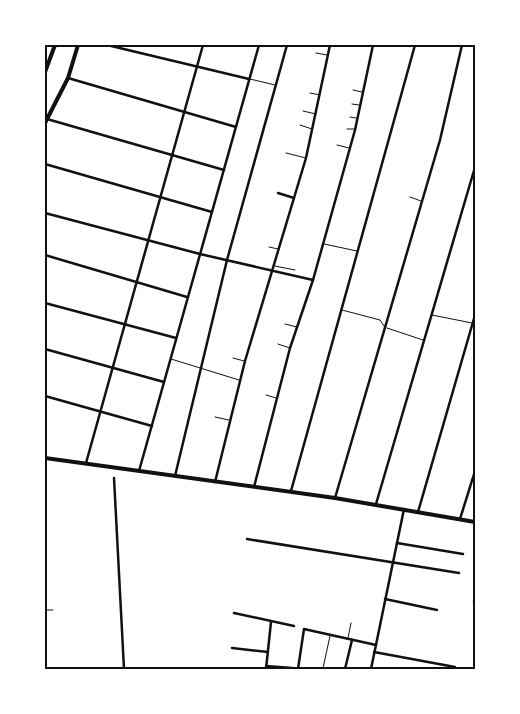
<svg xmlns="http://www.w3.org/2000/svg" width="520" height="714" font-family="'Asap Condensed',sans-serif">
  <rect width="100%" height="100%" fill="#fff"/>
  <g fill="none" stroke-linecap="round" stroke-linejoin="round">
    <g stroke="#111" stroke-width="1">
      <polyline points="316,53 327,55"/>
      <polyline points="250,79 275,85"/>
      <polyline points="353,90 362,92"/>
      <polyline points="310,93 320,95"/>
      <polyline points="352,104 359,105"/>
      <polyline points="303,111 316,114"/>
      <polyline points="350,117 356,118"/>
      <polyline points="300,125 312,129"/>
      <polyline points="347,129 354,129"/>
      <polyline points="337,145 349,148"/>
      <polyline points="286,153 306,158"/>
      <polyline points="410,197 421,201"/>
      <polyline points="324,244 357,251"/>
      <polyline points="269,247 278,249"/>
      <polyline points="275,266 295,270"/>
      <polyline points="342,310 380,320 384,326"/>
      <polyline points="432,315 472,323"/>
      <polyline points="285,324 297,327"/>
      <polyline points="387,328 423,340"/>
      <polyline points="278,344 290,348"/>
      <polyline points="233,358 244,361"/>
      <polyline points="171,359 239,380"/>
      <polyline points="266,395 276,398"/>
      <polyline points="215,417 229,420"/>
      <polyline points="45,610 53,610"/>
      <polyline points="348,638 351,623"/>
      <polyline points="323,668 330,636"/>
    </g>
    <g stroke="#111" stroke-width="2.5">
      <polyline points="107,45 249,79"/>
      <polyline points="68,78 236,127"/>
      <polyline points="47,119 224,170"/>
      <polyline points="45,164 212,212"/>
      <polyline points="278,193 294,198"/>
      <polyline points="45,213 200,254 313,280"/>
      <polyline points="45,255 187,297"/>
      <polyline points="45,303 176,338"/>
      <polyline points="45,349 164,382"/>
      <polyline points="45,396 152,426"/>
      <polyline points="86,463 203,45"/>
      <polyline points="139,471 259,45"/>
      <polyline points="175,476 227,260 287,45"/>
      <polyline points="114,478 124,669"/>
      <polyline points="215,482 245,361 306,158 330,45"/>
      <polyline points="254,487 290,348 313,280 355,130 373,45"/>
      <polyline points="291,491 415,45"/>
      <polyline points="335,498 440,140 462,45"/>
      <polyline points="376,504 475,167"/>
      <polyline points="418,512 475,315"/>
      <polyline points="460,519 475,471"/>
      <polyline points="247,539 459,573"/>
      <polyline points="397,543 463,554"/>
      <polyline points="385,599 437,610"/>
      <polyline points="474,602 475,596"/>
      <polyline points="234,613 294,626"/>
      <polyline points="232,648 268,652"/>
      <polyline points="374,652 455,667"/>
      <polyline points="266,666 292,668"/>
      <polyline points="266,669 271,622"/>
      <polyline points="298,669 304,629 376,645"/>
      <polyline points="345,669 352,640"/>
      <polyline points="371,669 404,509"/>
    </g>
    <g stroke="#111" stroke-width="4">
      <polyline points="45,72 55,45"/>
      <polyline points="45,123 68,78 78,45"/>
      <polyline points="45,458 335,498 475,522"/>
    </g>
  </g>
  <rect width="520" height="714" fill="none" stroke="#ffffff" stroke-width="92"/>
  <rect x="46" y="46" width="428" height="622" fill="none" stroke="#111" stroke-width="2"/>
</svg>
